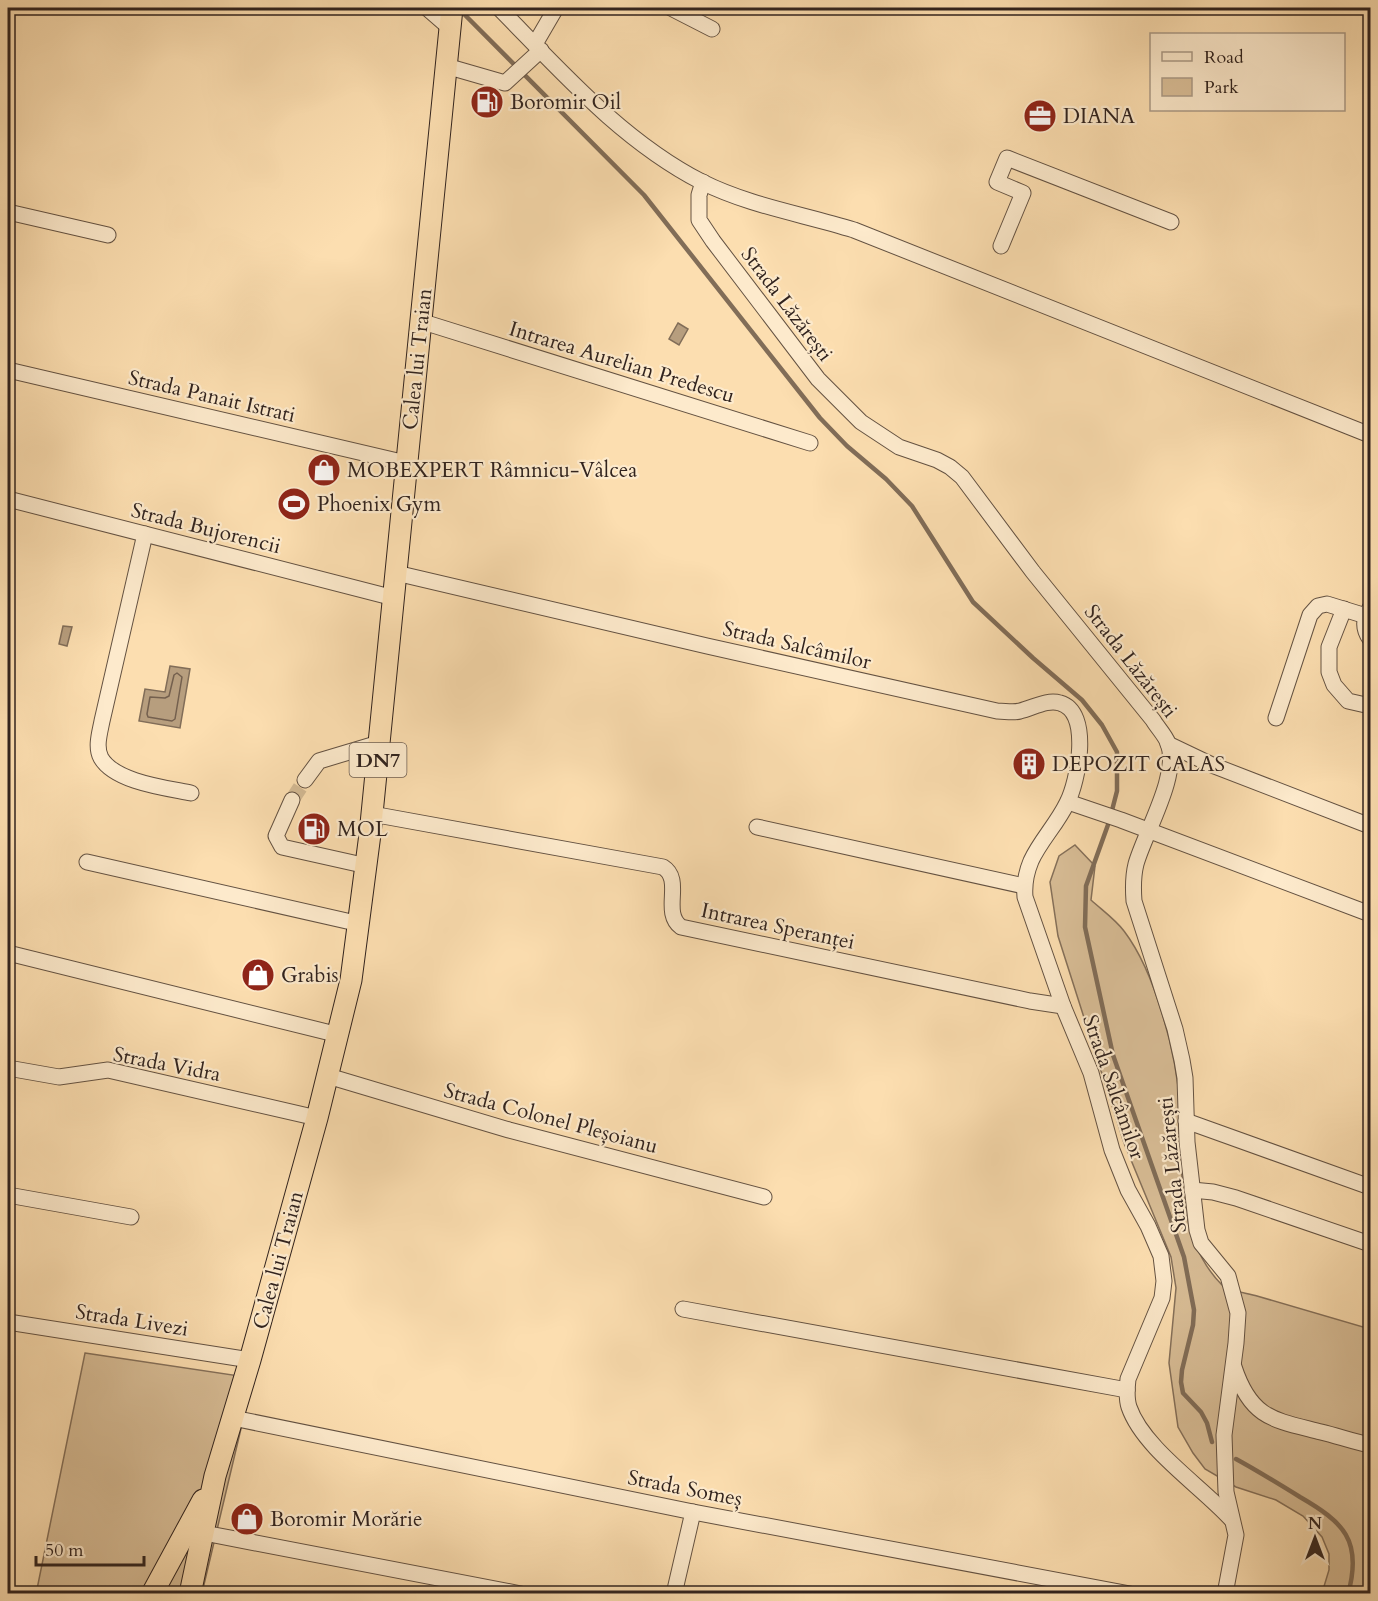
<svg xmlns="http://www.w3.org/2000/svg" width="1378" height="1601" font-family="Cardo,serif">
  <rect width="100%" height="100%" fill="#fcdeb0"/>
  <filter id="stains"><feTurbulence type="fractalNoise" baseFrequency=".00333" numOctaves="4"/><feColorMatrix values="0 0 0 0 .2 0 0 0 0 .09 0 0 0 0 .02 0 0 0 .5 -.17"/></filter>
  <radialGradient id="worn" r=".72"><stop offset=".6" stop-color="#630" stop-opacity="0"/><stop offset="1" stop-color="#630" stop-opacity=".3"/></radialGradient>
  <g fill="#d9be97" stroke="#85705a" stroke-width="1.5">
    <path d="M1075,845L1095,866L1091,900C1102,910 1116,920 1124,931C1156,973 1177,1056 1180,1108C1182,1167 1176,1239 1222,1285C1229,1291 1247,1293 1257,1296C1295,1307 1333,1318 1370,1329V1506L1365,1505C1378,1532 1370,1566 1362,1593H1322L1329,1570V1554L1322,1537L1303,1516L1276,1500L1236,1487L1205,1469L1193,1453L1178,1427L1169,1363L1176,1288L1171,1257L1124,1143L1058,936L1050,882L1059,856Z"/>
    <polygon points="85,1353 253,1378 202,1593 36,1594"/>
  </g>
  <g fill="#b79e7e" stroke="#816d58" stroke-width="1.5">
    <polygon points="678,323 688,329 679,345 669,339"/>
    <polygon points="63,626 72,627 67,646 59,644"/>
    <polygon points="170,666 190,669 180,728 139,721 145,689 165,692"/>
  </g>
  <g fill="none" stroke-linecap="round" stroke-linejoin="round">
    <polygon stroke="#74604e" stroke-width="1.5" points="177,673 182,677 175,719 172,721 148,717 147,714 150,697 165,698 169,696 174,675"/>
    <g stroke="#816d58" stroke-width="4.5">
      <polyline points="459,9 644,195 820,418 847,446 886,479 912,506 973,602 1033,658 1082,700 1102,725 1117,752 1117,791 1109,822 1086,886 1085,927 1113,1055 1184,1257 1194,1310 1193,1325 1182,1370 1181,1382 1183,1393 1201,1412 1207,1423 1212,1442"/>
      <path d="M1236,1459C1258,1471 1279,1484 1300,1497C1343,1522 1363,1540 1348,1594"/>
    </g>
    <polyline stroke="#d3b993" stroke-width="15" stroke-dasharray="15 8" stroke-linecap="butt" points="292,800 305,780"/>
    <g stroke="#645242" stroke-width="17">
      <g id="minor">
        <polyline points="427,8 450,28"/>
        <path d="M499,8C561,71 622,141 702,182C750,206 803,214 854,230L1370,435"/>
        <polyline points="671,8 712,29"/>
        <polyline points="535,44 556,8"/>
        <polyline points="446,66 505,83 541,50"/>
        <path d="M703,182L699,195V220L713,241L818,379L861,422L899,447L937,460L950,467L962,477L1033,572L1153,720C1157,727 1165,735 1168,743C1180,775 1145,832 1136,864C1133,876 1133,888 1134,901L1175,1029L1182,1060L1185,1078L1187,1142L1197,1230L1201,1243L1228,1276L1238,1313L1236,1343L1224,1435L1226,1492L1236,1535L1225,1594"/>
        <polyline points="8,212 108,235"/>
        <polyline points="1001,246 1023,193 997,182 1007,158 1171,222"/>
        <polyline points="420,321 810,443"/>
        <polyline points="8,370 406,463"/>
        <polyline points="8,499 394,598"/>
        <path d="M145,534L102,721C100,732 95,747 101,758C115,782 166,788 191,793"/>
        <path d="M396,573L707,646L997,711C1005,711 1013,713 1020,711C1033,708 1047,699 1060,703C1092,712 1078,782 1067,803C1057,824 1040,841 1031,861C1026,873 1024,885 1025,897L1063,1006L1091,1073L1112,1150L1128,1190L1148,1226L1161,1256L1164,1281L1162,1298L1128,1379C1127,1388 1126,1398 1129,1407C1143,1448 1201,1486 1231,1519"/>
        <path d="M1370,608C1363,619 1363,629 1370,639"/>
        <polyline points="1344,609 1329,647 1329,672 1334,685 1348,701 1370,706"/>
        <polyline points="1276,718 1310,615 1318,606 1327,604 1366,616"/>
        <polyline points="1168,744 1212,765 1370,826"/>
        <polyline points="305,780 319,761 379,743"/>
        <polyline points="292,800 276,836 282,847 367,866"/>
        <polyline points="1068,802 1121,820 1370,914"/>
        <path d="M372,814L663,867C684,880 661,912 681,927L1030,1001L1063,1006"/>
        <polyline points="757,827 1024,886"/>
        <polyline points="87,862 360,924"/>
        <polyline points="8,953 339,1035"/>
        <polyline points="8,1068 59,1077 108,1070 317,1118"/>
        <polyline points="328,1076 509,1130 764,1197"/>
        <polyline points="1186,1121 1370,1187"/>
        <polyline points="1192,1190 1213,1192 1236,1198 1370,1244"/>
        <polyline points="8,1195 131,1217"/>
        <polyline points="683,1309 1127,1390"/>
        <polyline points="8,1322 250,1360"/>
        <path d="M1234,1367C1251,1419 1274,1420 1321,1432C1338,1436 1354,1442 1370,1445"/>
        <polyline points="233,1418 693,1512 1130,1594"/>
        <polyline points="204,1533 521,1594"/>
        <polyline points="674,1594 693,1512"/>
      </g>
    </g>
    <g stroke="#31231e" stroke-width="23">
      <g id="highway">
        <polyline points="152,1594 203,1500"/>
        <polyline points="190,1594 215,1476 250,1360 317,1118 351,980 370,834 452,8"/>
      </g>
    </g>
    <use href="#minor" stroke="#fdeacc" stroke-width="15"/>
    <use href="#highway" stroke="#fcdeb0" stroke-width="21"/>
  </g>
  <defs>
    <g id="fuel-disc" transform="scale(1.725)"><circle r="9.5" fill="#8f2418" stroke="#fdeacc"/><path d="M-5.5-6h7V0h2V4h1.3V-2.5L3-4.5l.8-.8L6-3V5H2.5V1h-1V6h-7ZM-4.2-4.7v3.2H.2V-4.7Z" fill="#fff"/></g>
    <g id="office-disc" transform="scale(1.725)"><circle r="9.5" fill="#8f2418" stroke="#fdeacc"/><path d="M-6-3h4V-5.5h4V-3h4V5H-6ZM-1-4.5V-3h2v-1.5ZM-6 0V1H6V0Z" fill="#fff"/></g>
    <g id="shop-disc" transform="scale(1.725)"><circle r="9.5" fill="#8f2418" stroke="#fdeacc"/><path d="M-5-2.5h2.3a2.7 3.5 0 0 1 5.4 0H5L5.5 6h-11ZM-1.5-2.5h3a1.5 2.3 0 0 0-3 0Z" fill="#fff"/></g>
    <g id="stadium-disc" transform="scale(1.725)"><circle r="9.5" fill="#8f2418" stroke="#fdeacc"/><path d="M0-5a6.5 5 0 1 0 0 10a6.5 5 0 1 0 0-10ZM-3.5-1.8h7v3.6h-7Z" fill="#fff"/></g>
    <g id="building-disc" transform="scale(1.725)"><circle r="9.5" fill="#8f2418" stroke="#fdeacc"/><path d="M-4-6H4V6H1V3H-1V6H-4ZM-2.5-4.3h1.7v1.8h-1.7ZM.8-4.3h1.7v1.8H.8ZM-2.5-1h1.7V.8h-1.7ZM.8-1h1.7V.8H.8Z" fill="#fff"/></g>
  </defs>
  <g fill-rule="evenodd">
    <use href="#fuel-disc" x="487" y="102"/>
    <use href="#office-disc" x="1040" y="116"/>
    <use href="#shop-disc" x="324" y="470"/>
    <use href="#stadium-disc" x="294" y="504"/>
    <use href="#building-disc" x="1029" y="764"/>
    <use href="#fuel-disc" x="314" y="829"/>
    <use href="#shop-disc" x="258" y="975"/>
    <use href="#shop-disc" x="247" y="1519"/>
  </g>
  <g text-anchor="middle" stroke-width="4.5" stroke-linejoin="round" paint-order="stroke">
    <rect fill="#fdeacc" stroke="#6e5f52" stroke-width="1.5" x="349.5" y="743" width="57" height="34" rx="4.5"/>
    <g font-size="20" font-weight="bold" fill="#31231e">
      <text x="378" y="767">DN7</text>
    </g>
    <g font-size="21" fill="#31231e" stroke="#fdeacc" text-anchor="start">
      <text x="510" y="109">Boromir Oil</text>
      <text x="1063" y="123">DIANA</text>
      <text x="347" y="477">MOBEXPERT Râmnicu-Vâlcea</text>
      <text x="317" y="511">Phoenix Gym</text>
      <text x="1052" y="771">DEPOZIT CALAS</text>
      <text x="337" y="836">MOL</text>
      <text x="281" y="982">Grabis</text>
      <text x="270" y="1526">Boromir Morărie</text>
    </g>
    <g font-size="21" fill="#31231e" stroke="#fdeacc">
      <text transform="translate(787 304) rotate(53)" y="7">Strada Lăzărești</text>
      <text transform="translate(417 359) rotate(-84)" y="7">Calea lui Traian</text>
      <text transform="translate(622 362) rotate(17)" y="7">Intrarea Aurelian Predescu</text>
      <text transform="translate(212 396) rotate(13)" y="7">Strada Panait Istrati</text>
      <text transform="translate(206 528) rotate(14)" y="7">Strada Bujorencii</text>
      <text transform="translate(797 645) rotate(13)" y="7">Strada Salcâmilor</text>
      <text transform="translate(1131 661) rotate(52)" y="7">Strada Lăzărești</text>
      <text transform="translate(778 926) rotate(12)" y="7">Intrarea Speranței</text>
      <text transform="translate(167 1064) rotate(11)" y="7">Strada Vidra</text>
      <text transform="translate(1114 1087) rotate(71)" y="7">Strada Salcâmilor</text>
      <text transform="translate(551 1118) rotate(15)" y="7">Strada Colonel Pleșoianu</text>
      <text transform="translate(1172 1165) rotate(-96)" y="7">Strada Lăzărești</text>
      <text transform="translate(278 1260) rotate(-75)" y="7">Calea lui Traian</text>
      <text transform="translate(132 1320) rotate(9)" y="7">Strada Livezi</text>
      <text transform="translate(685 1488) rotate(11)" y="7">Strada Someș</text>
    </g>
  </g>
  <rect width="1378" height="1601" fill="none" stroke="#fcdeb0" stroke-width="30"/>
  <rect x="9" y="9" width="1360" height="1583" fill="none" stroke="#31231e" stroke-width="3"/>
  <rect x="15" y="15" width="1348" height="1571" fill="none" stroke="#31231e" stroke-width="1.5"/>
  <rect x="1150" y="33" width="195" height="78" fill="#fdeacc" stroke="#ab9a86" stroke-width="1.5"/>
  <rect x="1162" y="52" width="30" height="9" fill="#fdeacc" stroke="#ab9a86" stroke-width="1.5"/>
  <text x="1204" y="63" font-size="18" fill="#31231e">Road</text>
  <rect x="1162" y="78" width="30" height="18" fill="#d9be97" stroke="#ab9a86" stroke-width="1.5"/>
  <text x="1204" y="93" font-size="18" fill="#31231e">Park</text>
  <g transform="translate(1315 1538)" stroke="#fdeacc" stroke-width="4.5" paint-order="stroke">
  <path d="M0-4.5L10 22L0 15L-10 22Z" fill="#31231e"/>
  <text y="-9" font-size="16" font-weight="bold" text-anchor="middle" fill="#31231e">N</text>
  </g>
  <path d="M36 1556v9h108v-9" fill="none" stroke="#31231e" stroke-width="3"/>
  <text x="45" y="1556" font-size="18" fill="#31231e" stroke="#fdeacc" stroke-width="4.5" paint-order="stroke">50 m</text>
  <rect width="100%" height="100%" filter="url(#stains)"/>
  <rect width="100%" height="100%" fill="url(#worn)"/>
</svg>
